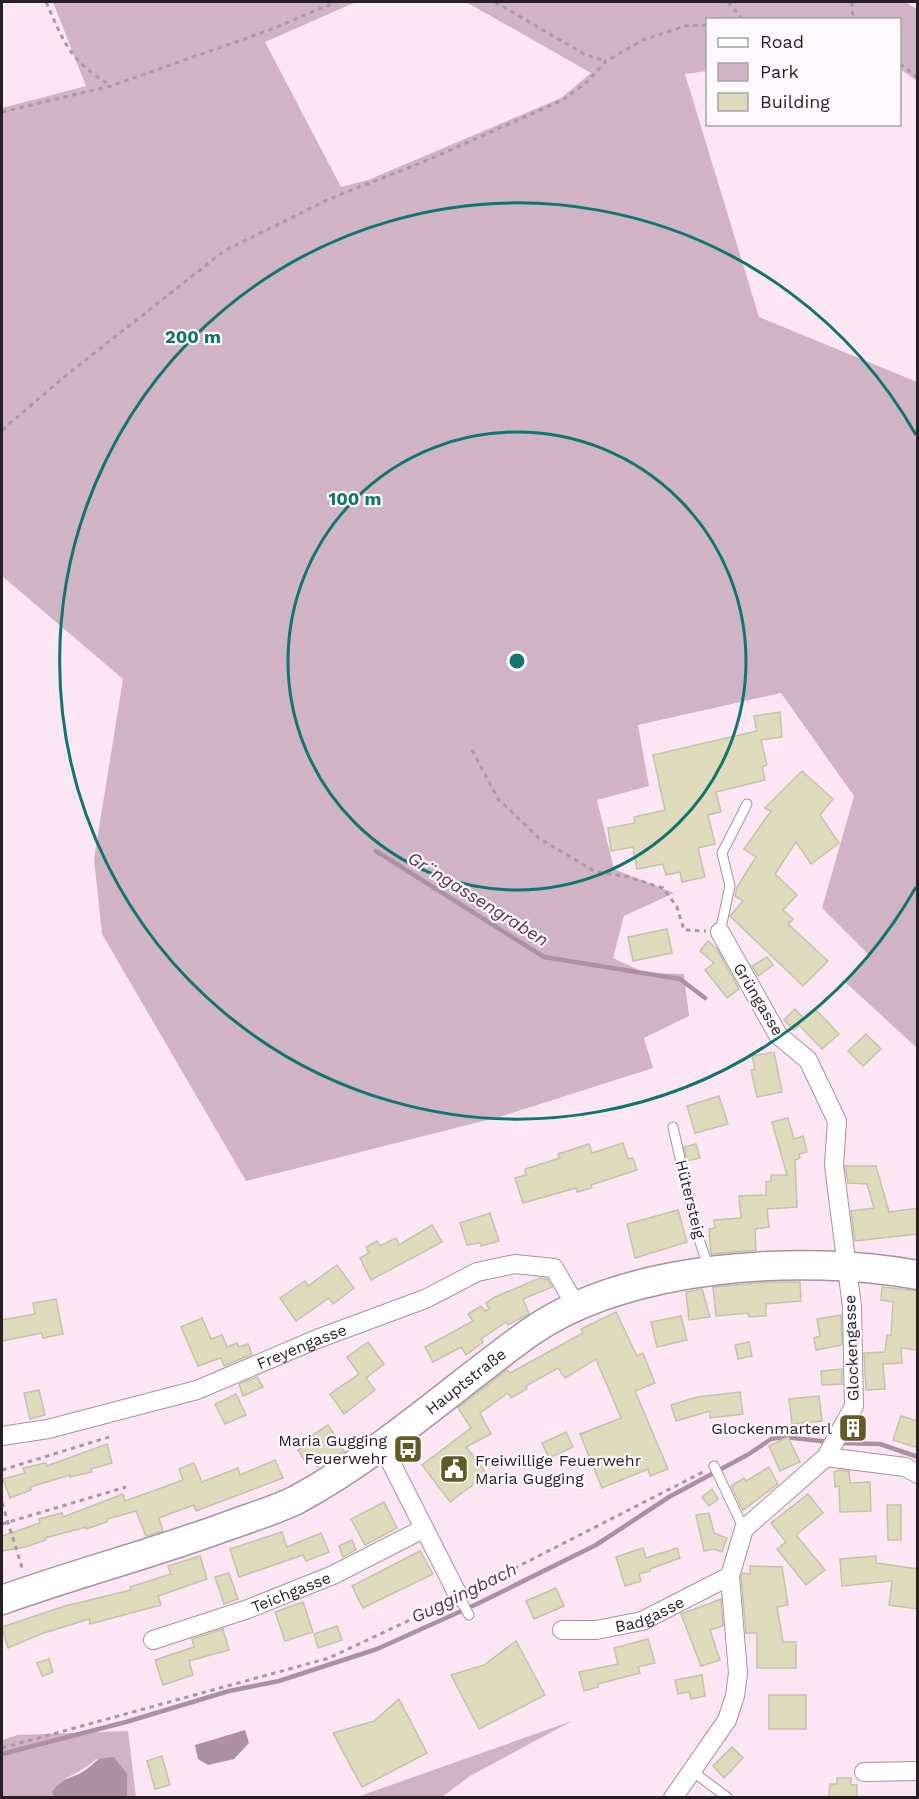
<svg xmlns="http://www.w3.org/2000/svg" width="919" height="1799" font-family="'Work Sans',sans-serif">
  <rect width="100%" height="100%" fill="#fce6f4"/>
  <g fill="#d0b4c6">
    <polygon points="53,2 356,2 265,42 341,187 368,180 561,98 591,73 466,2 905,2 917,9 917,81 900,69 900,20 708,20 707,71 685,74 759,317 917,382 917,1048 844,981 869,955 822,908 854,796 781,693 638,725 649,786 597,800 614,869 674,893 624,916 613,958 645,973 684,974 689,1016 644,1038 653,1068 499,1117 246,1181 102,934 94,859 123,679 2,576 2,108 86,86"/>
    <polygon points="572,1721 470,1776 442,1797 357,1797"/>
    <path d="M128,1731L136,1797H127V1774L96,1759C80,1775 64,1774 52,1792L54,1797L2,1796V1740L18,1735Z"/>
  </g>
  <g fill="#ad91a3">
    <polygon points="245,1730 249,1743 234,1759 208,1765 198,1759 195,1745"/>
    <path d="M114,1757L127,1774V1797H54L52,1792C63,1776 70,1780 84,1771C101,1760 91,1759 114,1757Z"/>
  </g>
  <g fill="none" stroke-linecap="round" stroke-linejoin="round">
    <g stroke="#ad91a3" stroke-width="4.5">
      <polyline points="376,851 544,957 680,979 705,998"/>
      <polyline points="838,1443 880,1444 918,1457"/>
      <polyline points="2,1754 126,1722 229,1691 279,1681 377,1649 477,1604 596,1545 669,1497 749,1454 771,1439 784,1437 830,1442"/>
    </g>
  </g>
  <g fill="#dedabb" stroke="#c5c2ac" stroke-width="1.5">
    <polygon points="780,712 782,737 761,740 767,765 762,767 765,780 716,792 721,812 708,815 715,844 698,848 705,877 682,882 680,872 666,875 663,864 637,869 633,847 611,851 608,828 635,823 634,817 665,810 653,755 757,731 754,716"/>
    <polygon points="802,771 833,799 820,815 839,843 811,864 796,842 775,874 797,895 783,910 793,919 788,924 828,961 803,986 730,916 743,901 735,896 737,887 756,857 744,849 771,811 765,808"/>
    <polygon points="667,929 672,953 633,961 628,937"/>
    <polygon points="708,941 717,949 739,989 727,998 705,970 714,963 700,951"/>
    <polygon points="767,957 773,965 758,976 752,966"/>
    <polygon points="795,1009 804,1019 815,1009 839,1034 822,1049 799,1025 794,1030 784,1020"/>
    <polygon points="866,1034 881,1049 863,1066 848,1051"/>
    <polygon points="774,1052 782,1092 757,1097 751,1070 755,1069 752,1056"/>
    <polygon points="719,1096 728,1124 695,1133 687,1106"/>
    <polygon points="788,1118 794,1139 803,1136 807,1152 799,1154 800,1158 795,1160 797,1207 767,1209 769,1227 755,1229 756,1250 711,1254 709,1229 715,1228 714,1220 741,1218 739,1196 766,1195 766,1182 771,1181 771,1175 787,1175 772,1122"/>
    <polygon points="623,1143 628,1159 633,1158 637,1170 591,1185 592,1188 577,1192 576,1188 523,1203 515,1178 526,1175 525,1169 560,1158 558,1154 589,1144 592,1153"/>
    <polygon points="696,1144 700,1158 687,1161 684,1147"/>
    <polygon points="845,1166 876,1166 889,1212 918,1208 918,1234 855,1241 851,1211 874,1208 867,1184 848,1183"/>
    <polygon points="678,1210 687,1242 635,1258 627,1224"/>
    <polygon points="490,1213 499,1241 481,1246 480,1243 467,1245 460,1223"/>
    <polygon points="432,1225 442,1242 371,1280 360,1258 369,1253 366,1247 377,1241 380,1246 396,1238 399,1245"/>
    <polygon points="337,1265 354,1288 333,1304 329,1298 296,1321 280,1298 305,1281 308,1286"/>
    <polygon points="540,1278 547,1279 552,1287 523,1299 529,1314 508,1325 506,1322 481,1339 483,1342 466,1355 461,1347 433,1362 425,1347 473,1321 468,1314 481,1306 485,1311 489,1309 486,1303 495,1297"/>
    <polygon points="771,1282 800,1282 801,1301 766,1304 766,1316 749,1317 748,1313 716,1316 713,1287"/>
    <polygon points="882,1287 918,1291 918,1350 901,1348 902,1363 883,1364 885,1389 866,1390 864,1353 885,1352 887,1335 891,1335 893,1302 881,1300"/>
    <polygon points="702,1289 710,1317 689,1320 686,1292"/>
    <polygon points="56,1299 63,1334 43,1338 42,1333 2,1341 2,1320 35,1314 33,1303"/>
    <polygon points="616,1312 637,1356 643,1353 655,1383 635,1391 668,1469 650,1476 648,1469 602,1488 580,1434 621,1418 596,1359 565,1378 558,1368 526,1386 527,1389 511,1398 508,1393 480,1413 491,1434 466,1447 487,1474 450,1502 422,1465 471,1428 458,1408 507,1370 510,1373 583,1333 581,1329"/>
    <polygon points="841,1315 842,1345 816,1350 814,1338 820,1336 817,1319"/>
    <polygon points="681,1316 687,1340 657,1347 651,1322"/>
    <polygon points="202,1318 211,1339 222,1335 227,1347 237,1343 239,1347 248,1344 252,1354 224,1366 221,1358 198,1366 181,1327"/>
    <polygon points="368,1342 384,1364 366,1378 375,1390 344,1414 330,1394 359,1374 347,1357"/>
    <polygon points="749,1342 752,1356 738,1359 735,1345"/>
    <polygon points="842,1369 842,1384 822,1385 821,1371"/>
    <polygon points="257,1377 263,1387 243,1396 239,1384"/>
    <polygon points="39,1390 45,1415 30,1419 24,1393"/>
    <polygon points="740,1392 743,1414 710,1418 710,1411 676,1421 671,1405 697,1397"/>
    <polygon points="236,1394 246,1415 225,1424 215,1404"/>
    <polygon points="819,1396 822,1421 792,1424 789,1399"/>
    <polygon points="901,1416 918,1421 918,1448 893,1440"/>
    <polygon points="328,1425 344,1451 317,1467 312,1460 306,1463 298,1450 314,1441 311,1436"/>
    <polygon points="566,1432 573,1447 549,1458 542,1443"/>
    <polygon points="788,1437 800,1462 780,1471 769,1446"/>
    <polygon points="107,1444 112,1463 91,1469 92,1472 70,1477 70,1475 30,1487 31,1490 10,1498 3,1479 25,1473 23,1468 46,1463 47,1466"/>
    <polygon points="275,1460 283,1478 196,1511 194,1505 159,1518 163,1531 146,1536 136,1511 107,1519 107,1522 86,1529 86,1527 45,1538 46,1540 25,1547 2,1551 2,1536 40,1523 39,1519 62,1513 63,1517 123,1494 125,1501 183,1480 179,1469 194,1463 202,1482 238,1468 240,1475"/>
    <polygon points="769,1467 778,1484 743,1510 731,1486 744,1478 746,1481"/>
    <polygon points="838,1470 849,1471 850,1483 870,1482 871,1511 840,1512 839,1486 835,1487 834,1472"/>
    <polygon points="712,1489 718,1499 709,1506 702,1497"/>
    <polygon points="808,1494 823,1513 796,1535 825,1570 806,1585 777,1549 786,1542 771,1523"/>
    <polygon points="384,1502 397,1528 365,1545 351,1519"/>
    <polygon points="887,1505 901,1505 901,1540 888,1540"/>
    <polygon points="709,1513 714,1533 727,1538 722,1552 714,1549 704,1551 696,1515"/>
    <polygon points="282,1532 287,1547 321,1533 329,1552 306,1561 303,1555 239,1577 230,1549"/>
    <polygon points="352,1540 356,1550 343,1557 339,1546"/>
    <polygon points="643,1548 646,1558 677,1548 680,1558 650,1569 650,1571 639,1574 641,1581 625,1586 616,1557"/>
    <polygon points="420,1551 433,1574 363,1608 352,1586"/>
    <polygon points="200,1556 207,1579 158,1596 161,1605 90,1624 89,1619 41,1634 8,1648 2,1627 65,1606 131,1590 130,1587 171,1574 168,1566"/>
    <polygon points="876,1556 876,1563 918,1569 918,1609 889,1605 892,1581 842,1586 840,1559"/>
    <polygon points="750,1566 782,1567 788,1605 777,1607 783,1642 796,1642 796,1668 757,1668 757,1633 746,1633 741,1577 743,1573 750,1574"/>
    <polygon points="229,1573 238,1599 224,1604 215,1577"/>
    <polygon points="556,1588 564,1606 534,1619 526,1601"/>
    <polygon points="721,1599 723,1626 710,1630 720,1660 701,1666 681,1614"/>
    <polygon points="303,1602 313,1632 285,1641 275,1612"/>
    <polygon points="337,1626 342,1640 318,1648 314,1634"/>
    <polygon points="223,1629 229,1650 189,1661 193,1675 163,1685 155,1660 194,1647 192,1639"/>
    <polygon points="648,1639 655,1663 638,1667 640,1673 598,1684 598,1687 584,1691 579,1672 618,1664 614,1648"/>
    <polygon points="516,1641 545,1695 479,1729 451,1675 484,1665"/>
    <polygon points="49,1659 53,1672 42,1676 37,1663"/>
    <polygon points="702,1675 705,1696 691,1699 689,1692 678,1694 675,1680"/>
    <rect x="769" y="1695" width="37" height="34"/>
    <polygon points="399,1699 427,1753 362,1787 333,1733 374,1721"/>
    <polygon points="732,1747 743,1758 724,1778 713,1766"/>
    <polygon points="162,1756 170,1785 155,1789 147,1761"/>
    <polygon points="837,1778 851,1778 851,1785 857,1785 857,1797 829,1797 830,1784 837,1784"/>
  </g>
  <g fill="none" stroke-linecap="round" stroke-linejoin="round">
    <g stroke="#a793a0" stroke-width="11">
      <g id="service">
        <polyline points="720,932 730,886 722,853 747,804"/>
        <polyline points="673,1127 696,1230 709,1269"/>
        <polyline points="714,1466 744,1529"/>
        <polyline points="459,1597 469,1615"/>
        <polyline points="692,1771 728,1798"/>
      </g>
    </g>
    <g stroke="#a793a0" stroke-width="20">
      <g id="minor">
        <path id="s1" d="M2,1436L48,1429L197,1390L317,1339L425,1299L477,1272L515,1264L554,1268L576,1306"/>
        <polyline points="383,1447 459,1597"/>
        <polyline points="826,1457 905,1467 918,1474"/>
        <path id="s2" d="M562,1630H596L642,1621L730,1576"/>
        <path id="s3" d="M153,1640L248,1609L333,1575L423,1529"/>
        <polyline points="864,1772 918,1771"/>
        <polyline points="673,1798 727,1720 735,1696 738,1673 730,1576 744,1529 826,1457 854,1406 852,1307 834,1165 837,1121 808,1060 778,1035 720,932"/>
      </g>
    </g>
    <g stroke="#a793a0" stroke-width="31">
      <g id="primary">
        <path id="s4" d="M2,1600C77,1573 155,1553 230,1525C252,1517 276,1510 296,1500C381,1454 451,1389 529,1333C626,1264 803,1254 918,1275"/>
      </g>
    </g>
    <g stroke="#a999a3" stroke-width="3" stroke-dasharray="4.5 4.5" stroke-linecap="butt">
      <path d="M46,2C65,44 69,60 110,85"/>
      <polyline points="495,2 586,55 606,61"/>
      <polyline points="728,2 743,20"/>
      <polyline points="852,2 853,20"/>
      <polyline points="900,64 918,78"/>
      <polyline points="2,112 111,86 267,31 336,2"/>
      <polyline points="2,430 64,377 224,251 329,199 423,162 563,100 588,81 606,61 643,40 685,26 708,25"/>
      <polyline points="472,750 498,799 539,838 594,871 628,877 663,888 677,907 684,930 706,931"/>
      <polyline points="2,1470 109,1437"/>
      <polyline points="2,1503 23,1571"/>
      <polyline points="2,1524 126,1487"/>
      <polyline points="474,1589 705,1471"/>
      <polyline points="2,1748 329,1658 444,1604"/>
    </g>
    <use href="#service" stroke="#fff" stroke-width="9"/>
    <use href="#minor" stroke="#fff" stroke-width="18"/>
    <use href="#primary" stroke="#fff" stroke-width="28"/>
  </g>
  <g fill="none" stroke="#0f766e" stroke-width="3">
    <circle cx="517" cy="661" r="229"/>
    <path d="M916 887A458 458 0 1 1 916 435"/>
  </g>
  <defs>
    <g id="building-square" transform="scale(1.5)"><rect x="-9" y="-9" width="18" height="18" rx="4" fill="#625b28" stroke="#fef9fc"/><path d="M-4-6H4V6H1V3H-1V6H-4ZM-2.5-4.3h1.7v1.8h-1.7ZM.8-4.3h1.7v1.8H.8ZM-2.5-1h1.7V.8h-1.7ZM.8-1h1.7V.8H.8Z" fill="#fff"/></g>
    <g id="bus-square" transform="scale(1.5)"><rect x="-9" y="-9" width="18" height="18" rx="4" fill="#625b28" stroke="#fef9fc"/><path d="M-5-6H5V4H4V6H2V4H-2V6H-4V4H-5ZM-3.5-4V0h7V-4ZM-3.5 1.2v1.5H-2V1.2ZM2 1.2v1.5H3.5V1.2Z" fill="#fff"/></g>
    <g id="civic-square" transform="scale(1.5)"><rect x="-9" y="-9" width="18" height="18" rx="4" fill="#625b28" stroke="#fef9fc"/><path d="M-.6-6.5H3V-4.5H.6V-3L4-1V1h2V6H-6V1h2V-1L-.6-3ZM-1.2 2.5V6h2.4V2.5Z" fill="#fff"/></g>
  </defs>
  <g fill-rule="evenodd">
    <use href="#building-square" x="853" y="1428"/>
    <use href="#bus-square" x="408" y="1449"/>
    <use href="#civic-square" x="454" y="1469"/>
  </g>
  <g text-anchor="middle" stroke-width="4.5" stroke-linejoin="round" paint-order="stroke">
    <g font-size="16" fill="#271f24" stroke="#fef9fc">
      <text transform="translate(759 999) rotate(59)" y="6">Grüngasse</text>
      <text transform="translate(691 1199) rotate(76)" y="6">Hütersteig</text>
      <text dy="6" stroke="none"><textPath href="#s1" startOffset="314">Freyengasse</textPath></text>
      <text transform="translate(851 1348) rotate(-92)" y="6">Glockengasse</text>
      <text dy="6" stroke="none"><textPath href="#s4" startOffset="518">Hauptstraße</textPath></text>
      <text dy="6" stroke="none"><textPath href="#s3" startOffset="146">Teichgasse</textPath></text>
      <text dy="6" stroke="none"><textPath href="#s2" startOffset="90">Badgasse</textPath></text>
    </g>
    <g font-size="16" fill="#271f24" stroke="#fef9fc" text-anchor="end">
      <text x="832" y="1434">Glockenmarterl</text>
      <text x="387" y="1446">Maria Gugging<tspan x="387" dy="18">Feuerwehr</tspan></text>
      <text x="475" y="1466" text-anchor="start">Freiwillige Feuerwehr<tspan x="475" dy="18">Maria Gugging</tspan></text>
    </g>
    <g font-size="18" font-style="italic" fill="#5d3451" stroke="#fef9fc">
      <text transform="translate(478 899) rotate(32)" y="6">Gr¨ngassengraben</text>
      <text transform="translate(464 1593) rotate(-26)" y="6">Guggingbach</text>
    </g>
  </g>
  <circle cx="517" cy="661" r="9" fill="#0f766e" stroke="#fef9fc" stroke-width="3"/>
  <g font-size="18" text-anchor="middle" font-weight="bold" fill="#0f766e" stroke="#fef9fc" stroke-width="4.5" stroke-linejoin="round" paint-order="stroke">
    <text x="193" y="343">200 m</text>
    <text x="355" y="505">100 m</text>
  </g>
  <rect width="919" height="1799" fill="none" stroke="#271f24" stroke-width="6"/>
  <rect x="706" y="18" width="195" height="108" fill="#fef9fc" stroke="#a8a2a6" stroke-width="1.5"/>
  <rect x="718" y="38" width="30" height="9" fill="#ffffff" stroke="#a8a2a6" stroke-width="1.5"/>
  <text x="760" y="48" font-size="18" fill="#271f24">Road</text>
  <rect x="718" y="63" width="30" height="18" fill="#d0b4c6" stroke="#a8a2a6" stroke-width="1.5"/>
  <text x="760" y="78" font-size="18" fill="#271f24">Park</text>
  <rect x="718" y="93" width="30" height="18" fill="#dedabb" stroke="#a8a2a6" stroke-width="1.5"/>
  <text x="760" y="108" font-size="18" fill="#271f24">Building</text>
</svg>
